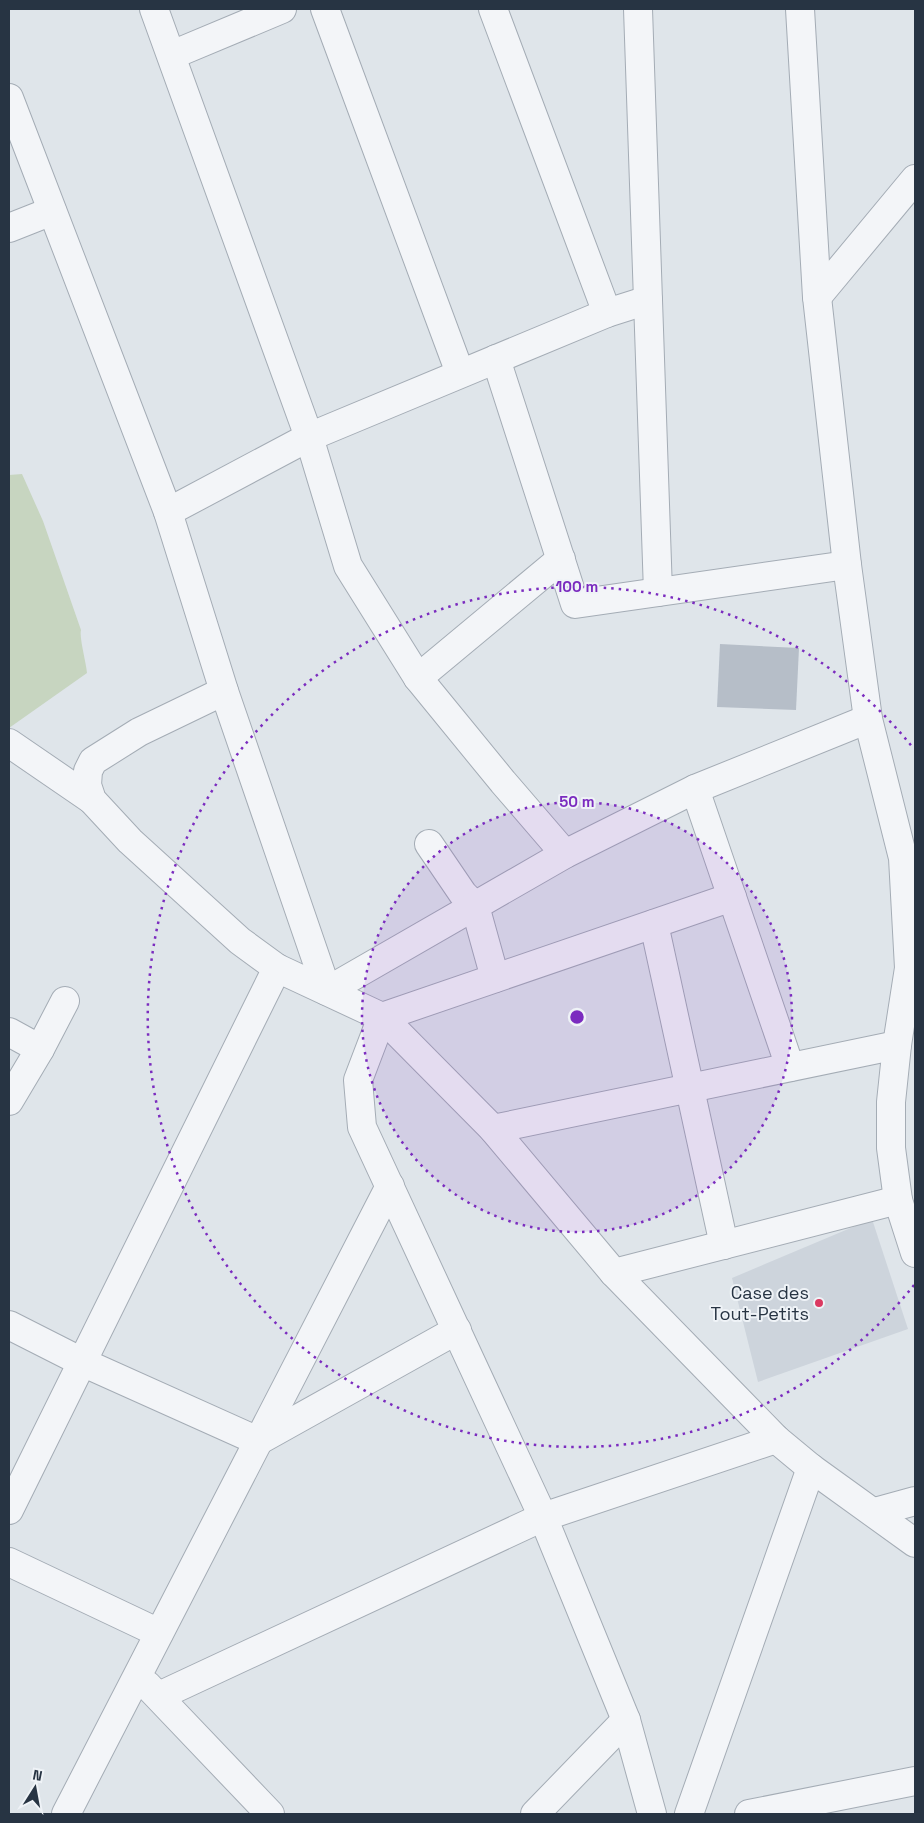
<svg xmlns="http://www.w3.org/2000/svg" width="924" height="1823" font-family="'Space Grotesk',sans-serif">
  <rect width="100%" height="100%" fill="#dfe5ea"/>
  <polygon fill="#cdd4dc" points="872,1219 908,1329 758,1382 732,1278"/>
  <path fill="#c7d5c0" d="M22,474L43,521L81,630C79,637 86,662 87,673L9,728V475Z"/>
  <polygon fill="#b6bec8" points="720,644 799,648 796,710 717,707"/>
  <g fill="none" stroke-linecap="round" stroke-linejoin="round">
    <g stroke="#a4acb5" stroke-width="30">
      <g id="minor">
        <polyline points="154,9 309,437 348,566 418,678 503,782 565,854"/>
        <polyline points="325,9 460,373"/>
        <polyline points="493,9 607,313"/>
        <polyline points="638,9 658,592"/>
        <polyline points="800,9 817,297 847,565 868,719 903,858 909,968 897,1045 891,1102 891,1148 898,1200 915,1253"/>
        <polyline points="172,55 282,9"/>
        <polyline points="9,98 168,512 224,691 327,991"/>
        <polyline points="9,228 52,211"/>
        <polyline points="817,297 915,179"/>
        <polyline points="496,359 575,604 847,565"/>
        <polyline points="168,512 309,437 607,313 648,300"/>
        <polyline points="418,678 561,559"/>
        <polyline points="224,691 139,732 93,761 88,771 87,785 92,800 130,841 240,941 277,968 382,1017 493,1129 614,1273 776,1439 811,1468 915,1543"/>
        <polyline points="9,743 92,800"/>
        <polyline points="695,789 790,1067"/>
        <polyline points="429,844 463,894 475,906 495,978"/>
        <polyline points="654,924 724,1245"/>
        <polyline points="327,991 565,854 695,789 868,719"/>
        <polyline points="9,1032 40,1049"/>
        <polyline points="9,1101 40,1049 65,1001"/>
        <polyline points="493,1129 897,1045"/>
        <polyline points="614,1273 898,1200"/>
        <polyline points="9,1325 82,1362 258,1441 457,1330"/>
        <polyline points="9,1510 277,968"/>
        <polyline points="875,1512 915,1501"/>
        <polyline points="9,1562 159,1633"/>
        <polyline points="147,1685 270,1814"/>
        <polyline points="159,1696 543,1517 776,1439"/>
        <polyline points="66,1814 390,1186"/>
        <polyline points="535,1814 626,1720"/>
        <polyline points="652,1814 626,1720 543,1517 362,1127 358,1080 382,1017 732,897"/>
        <polyline points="689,1814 811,1468"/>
        <polyline points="749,1814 915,1781"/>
      </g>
    </g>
    <use href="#minor" stroke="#f3f5f8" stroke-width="28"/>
  </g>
  <circle cx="577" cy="1017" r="215" fill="#7b2cbf" fill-opacity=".12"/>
  <g fill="none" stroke="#7b2cbf" stroke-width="2.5" stroke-dasharray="2.5 5">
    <circle cx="577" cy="1017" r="215"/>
    <path d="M914 1285A430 430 0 1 1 914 749"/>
  </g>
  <circle fill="#db3961" stroke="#eff3f7" stroke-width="2" cx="819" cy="1303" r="5"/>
  <g text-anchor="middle" stroke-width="4" stroke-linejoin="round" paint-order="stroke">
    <g font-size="18" fill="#273443" stroke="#eff3f7" text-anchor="end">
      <text x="809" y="1299">Case des<tspan x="809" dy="21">Tout-Petits</tspan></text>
    </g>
  </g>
  <circle cx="577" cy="1017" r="8" fill="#7b2cbf" stroke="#eff3f7" stroke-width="2.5"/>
  <g font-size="15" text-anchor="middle" font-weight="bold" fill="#7b2cbf" stroke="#eff3f7" stroke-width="4" stroke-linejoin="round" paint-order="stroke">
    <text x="577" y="592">100 m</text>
    <text x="577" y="807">50 m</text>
  </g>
  <rect width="924" height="1823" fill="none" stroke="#273443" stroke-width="20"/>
  <g transform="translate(35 1788) rotate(11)" stroke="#eff3f7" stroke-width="4" paint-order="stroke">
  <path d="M0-4L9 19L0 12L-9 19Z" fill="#273443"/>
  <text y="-8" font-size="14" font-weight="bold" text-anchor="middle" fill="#273443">N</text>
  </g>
</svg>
